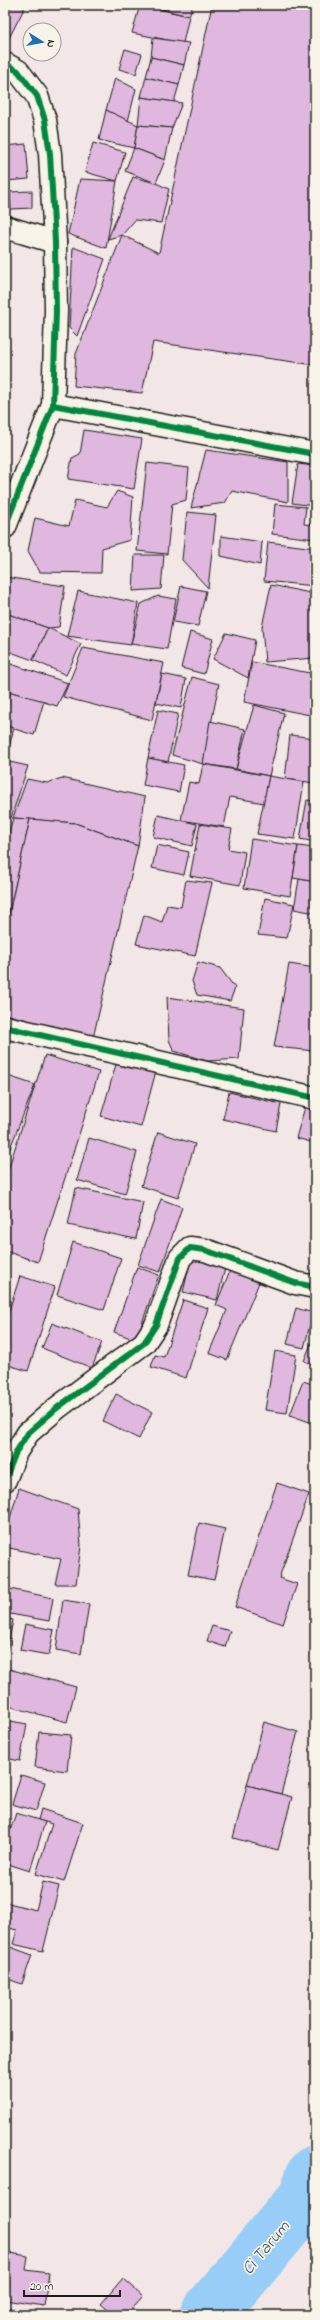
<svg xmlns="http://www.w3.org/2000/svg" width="320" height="2320" font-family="'Indie Flower',sans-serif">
  <rect width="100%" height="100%" fill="#f2e7e6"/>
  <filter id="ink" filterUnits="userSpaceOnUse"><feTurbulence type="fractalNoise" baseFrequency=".025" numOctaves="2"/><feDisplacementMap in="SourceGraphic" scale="8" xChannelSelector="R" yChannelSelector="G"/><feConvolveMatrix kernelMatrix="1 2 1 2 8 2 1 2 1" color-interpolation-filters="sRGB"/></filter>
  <g filter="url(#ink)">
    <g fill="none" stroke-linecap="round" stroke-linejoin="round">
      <polyline stroke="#97cdf6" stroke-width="57" points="208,2315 306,2199 315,2174"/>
    </g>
    <g fill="#e0b8df" stroke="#1c1c1c">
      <polygon points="5,5 26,5 9,38 5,36"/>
      <polygon points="140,5 189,16 183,43 132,33"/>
      <polygon points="154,5 193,5 189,16 153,7"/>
      <polygon points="212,5 315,5 315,365 153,342 142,393 74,386 76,354 122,235 159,253"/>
      <polygon points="153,38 189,43 184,65 151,57"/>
      <polygon points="125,49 142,54 136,74 119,69"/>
      <polygon points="151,57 184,65 179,85 146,77"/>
      <polygon points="146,77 179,85 174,102 141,97"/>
      <polygon points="115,78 136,89 128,121 106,110"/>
      <polygon points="141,97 182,103 172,128 138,125"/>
      <polygon points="106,110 138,125 134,148 99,140"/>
      <polygon points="138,125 172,128 165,160 134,148"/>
      <polygon points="93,143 125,152 117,181 85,172"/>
      <polygon points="26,144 29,179 6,181 5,146"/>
      <polygon points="134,148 165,160 156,183 125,171"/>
      <polygon points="133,177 156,183 169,189 161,223 135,220 122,235 108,239"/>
      <polygon points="80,179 117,181 106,248 68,234"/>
      <polygon points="32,191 32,208 11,209 10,192"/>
      <polygon points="73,247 105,259 77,336 69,328"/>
      <polygon points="84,430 142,439 134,489 68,479 72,458 80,454"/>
      <polygon points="206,450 288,462 288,502 232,491 225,503 191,508"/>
      <polygon points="147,463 189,468 186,500 172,504 167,554 137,551"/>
      <polygon points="298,464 315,466 315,506 292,503"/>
      <polygon points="117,491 133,497 130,540 102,548 101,573 40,572 28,551 35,518 69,526 75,500 107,507"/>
      <polygon points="275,504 306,507 304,524 315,525 315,539 272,534"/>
      <polygon points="187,512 216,515 208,588 182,560"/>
      <polygon points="221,536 262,542 260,565 221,556"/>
      <polygon points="268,542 315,548 315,586 264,581"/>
      <polygon points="135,555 164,555 161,589 133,591"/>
      <polygon points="5,577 65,586 59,627 48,628 5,613"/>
      <polygon points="271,585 315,594 315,658 265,662 262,627"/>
      <polygon points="181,586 206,591 198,626 173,622"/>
      <polygon points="78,591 138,603 131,645 67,636"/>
      <polygon points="158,596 176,599 167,649 131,644 141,604"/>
      <polygon points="5,613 48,628 33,660 5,650"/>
      <polygon points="48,628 81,644 66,675 33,660"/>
      <polygon points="190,632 213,639 204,674 181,668"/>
      <polygon points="226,633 255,640 248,678 213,659"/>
      <polygon points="83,648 164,663 152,720 63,697"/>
      <polygon points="5,662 68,683 57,706 5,690"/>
      <polygon points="252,662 315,674 315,716 244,702"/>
      <polygon points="162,674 186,679 181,708 156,703"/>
      <polygon points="192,677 219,684 203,764 172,755"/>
      <polygon points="5,690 11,692 5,707"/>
      <polygon points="11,692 44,701 34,735 5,726 5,708"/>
      <polygon points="254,705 284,713 269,776 236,769"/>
      <polygon points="158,710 178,714 168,762 148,758"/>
      <polygon points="210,721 245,729 236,769 203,764"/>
      <polygon points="5,726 14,728 7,755 5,754"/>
      <polygon points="290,735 315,738 315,783 285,779"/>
      <polygon points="148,758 184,765 179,792 143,785"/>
      <polygon points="5,761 28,766 11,818 5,815"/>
      <polygon points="203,764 269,776 264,803 230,797 224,827 181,820 189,782 199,784"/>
      <polygon points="269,776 304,782 295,839 257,834"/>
      <polygon points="62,778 145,797 138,846 75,823 13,818 27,779 47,783"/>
      <polygon points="307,800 315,801 315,842 300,839"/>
      <polygon points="158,815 197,824 192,846 153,837"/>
      <polygon points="13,818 30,819 5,931 5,846"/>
      <polygon points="30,819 75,823 138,846 93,1038 5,1014 5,931"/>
      <polygon points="200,824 232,829 228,849 245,852 240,885 190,876"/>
      <polygon points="251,839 298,846 290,896 244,888"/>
      <polygon points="157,845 189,852 184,875 152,868"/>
      <polygon points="298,846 315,848 315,882 293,878"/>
      <polygon points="299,879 315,882 315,913 294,909"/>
      <polygon points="186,880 212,883 195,956 136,944 144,915 162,922 167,905 181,907"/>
      <polygon points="265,898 294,904 287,938 258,935"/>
      <polygon points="313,914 315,914 315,942 309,941"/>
      <polygon points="198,962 220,968 235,988 230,1001 197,995 192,981"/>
      <polygon points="289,964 315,968 315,1051 274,1047"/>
      <polygon points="167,997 244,1008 239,1059 207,1061 174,1051 169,1040"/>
      <polygon points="45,1055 99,1072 38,1262 5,1251 5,1179"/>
      <polygon points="117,1061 156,1071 141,1127 101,1116"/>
      <polygon points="5,1075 35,1085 5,1161"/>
      <polygon points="229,1092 281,1104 276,1131 223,1119"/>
      <polygon points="305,1107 315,1109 315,1143 296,1138"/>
      <polygon points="158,1132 195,1144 178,1198 141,1186"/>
      <polygon points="89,1138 137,1152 125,1194 77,1180"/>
      <polygon points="76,1188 143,1202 136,1239 68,1225"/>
      <polygon points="161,1199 182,1207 160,1272 138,1265"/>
      <polygon points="73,1242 121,1258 104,1310 57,1295"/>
      <polygon points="192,1255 226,1264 217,1300 183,1292"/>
      <polygon points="137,1267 159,1275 136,1340 114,1332"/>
      <polygon points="231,1268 260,1280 227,1360 209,1353 227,1310 216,1305"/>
      <polygon points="20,1276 55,1287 28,1371 5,1364 5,1323"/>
      <polygon points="183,1300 208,1308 186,1378 151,1367 155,1355 164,1357"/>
      <polygon points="296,1308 313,1313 304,1348 287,1344"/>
      <polygon points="52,1323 102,1342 92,1368 42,1348"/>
      <polygon points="315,1334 315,1365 304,1361"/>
      <polygon points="275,1351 296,1355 287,1413 265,1410"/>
      <polygon points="303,1381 315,1385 315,1424 290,1415"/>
      <polygon points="116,1394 152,1412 139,1439 103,1421"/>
      <polygon points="5,1410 9,1411 5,1424"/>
      <polygon points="277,1483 309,1494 279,1578 297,1584 283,1624 235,1607"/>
      <polygon points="19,1488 78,1509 81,1546 76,1584 55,1584 61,1559 5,1547 5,1535"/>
      <polygon points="199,1523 225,1529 214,1580 188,1575"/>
      <polygon points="5,1588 53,1598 49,1621 5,1613"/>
      <polygon points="63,1600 89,1604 81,1654 56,1650"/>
      <polygon points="5,1618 13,1620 5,1662"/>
      <polygon points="25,1624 54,1630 49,1655 20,1650"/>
      <polygon points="212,1626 230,1631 225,1647 207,1641"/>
      <polygon points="5,1668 76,1687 67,1722 5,1705"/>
      <polygon points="5,1720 27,1724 20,1761 5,1758"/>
      <polygon points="264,1722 298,1732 281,1794 247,1785"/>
      <polygon points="39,1732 71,1735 67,1771 35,1767"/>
      <polygon points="21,1775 45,1782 36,1811 12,1804"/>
      <polygon points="247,1785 292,1797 278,1850 233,1838"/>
      <polygon points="41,1809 83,1823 64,1882 36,1874 52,1824 38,1820"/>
      <polygon points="16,1813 45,1822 30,1871 5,1863 5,1846"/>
      <polygon points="5,1866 10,1867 5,1885"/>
      <polygon points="43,1882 59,1886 43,1951 13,1944 17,1930 5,1927 5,1902 36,1910"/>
      <polygon points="5,1945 32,1955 22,1984 5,1978"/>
      <polygon points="10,2253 28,2256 26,2270 49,2273 44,2306 5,2300 5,2283"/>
      <polygon points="123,2278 143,2296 126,2315 114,2315 101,2304"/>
      <polygon points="5,2307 25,2312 24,2315 5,2315"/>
    </g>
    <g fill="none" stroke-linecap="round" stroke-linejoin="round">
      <g stroke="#1c1c1c" stroke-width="25">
        <g id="minor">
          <polyline points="5,64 18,71 37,96 45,120 50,154 55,242 56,311 53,405 5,527"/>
          <polyline points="5,227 55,242"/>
          <polyline points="53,405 315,454"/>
          <polyline points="5,1027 315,1098"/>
          <polyline points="5,1480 16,1452 28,1433 57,1408 144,1343 156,1325 180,1258 190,1248 205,1250 295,1283 315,1287"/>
        </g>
      </g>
      <use href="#minor" stroke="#f7f3e8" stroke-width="22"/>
      <g stroke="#f7f3e8" stroke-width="8">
        <g id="cycleway">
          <polyline points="5,64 18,71 37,96 45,120 50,154 55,242 56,311 53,405 5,527"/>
          <polyline points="53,405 315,454"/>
          <polyline points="5,1027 315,1098"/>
          <polyline points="5,1480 16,1452 28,1433 57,1408 144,1343 156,1325 180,1258 190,1248 205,1250 295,1283 315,1287"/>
        </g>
      </g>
      <use href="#cycleway" stroke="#00873e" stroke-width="6"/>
    </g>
  </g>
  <g text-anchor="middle" stroke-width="3.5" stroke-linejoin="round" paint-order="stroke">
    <g font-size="17" font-style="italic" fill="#41515d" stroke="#f7f3e8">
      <text transform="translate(265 2247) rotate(-50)" y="6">Ci Tarum</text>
    </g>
  </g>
  <rect width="320" height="2320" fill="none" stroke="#f7f3e8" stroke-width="20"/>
  <rect x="10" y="10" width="300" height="2300" fill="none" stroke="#1c1c1c" stroke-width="1.5" filter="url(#ink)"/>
  <g transform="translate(42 42) rotate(101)"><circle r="19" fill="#f7f3e8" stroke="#9f9d96"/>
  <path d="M0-3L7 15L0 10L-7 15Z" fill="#1f6fb2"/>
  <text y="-6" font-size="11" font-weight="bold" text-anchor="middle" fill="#1c1c1c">N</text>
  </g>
  <path d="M24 2290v6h96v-6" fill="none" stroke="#1c1c1c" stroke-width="2"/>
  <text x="30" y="2290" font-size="12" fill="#1c1c1c" stroke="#f7f3e8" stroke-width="3" paint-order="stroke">20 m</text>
</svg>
